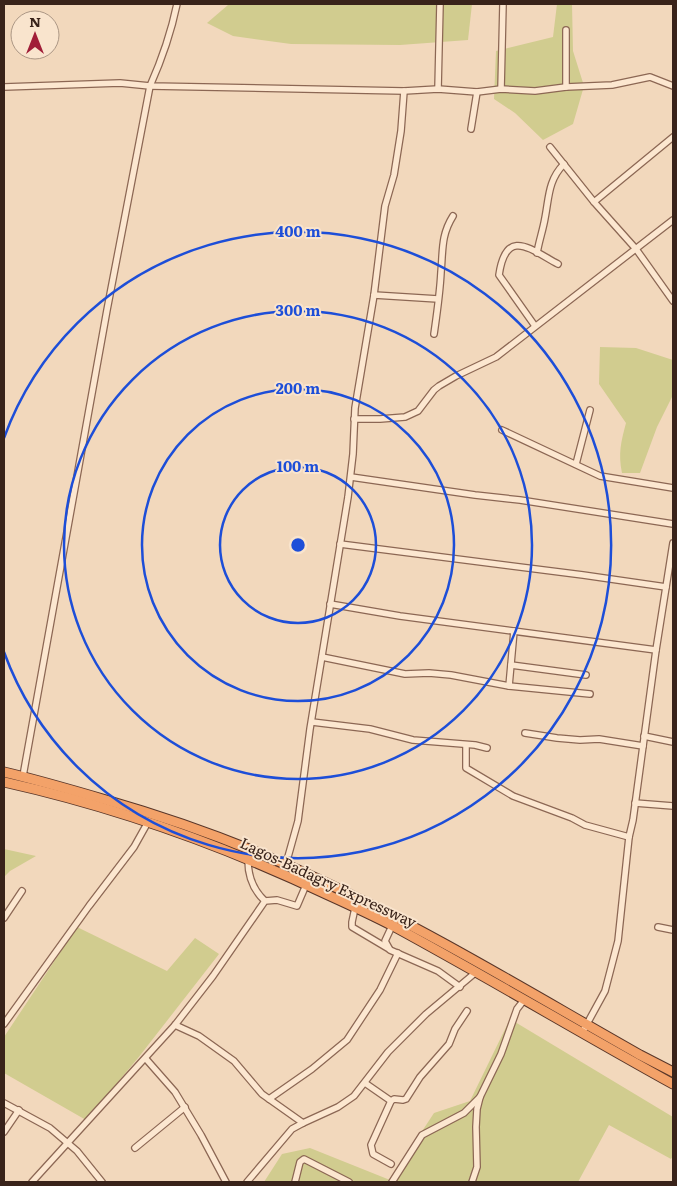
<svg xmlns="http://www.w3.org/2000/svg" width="677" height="1186" font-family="Literata,serif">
  <rect width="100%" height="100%" fill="#f2d8bc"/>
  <g fill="#d1cc8f">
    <polygon points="240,4 472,4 468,40 400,45 291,44 233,36 207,23 228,5"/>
    <polygon points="557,4 572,4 573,51 584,86 573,124 543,140 515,113 494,99 496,51 553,37"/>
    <path d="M600,347L636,348L673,360V395L657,427L640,473H622C618,453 621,442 626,423L599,384Z"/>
    <polygon points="4,849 36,856 10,871 4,877"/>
    <polygon points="77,927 167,971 195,938 219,954 138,1058 86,1120 4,1073 4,1037"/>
    <polygon points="510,1019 673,1117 673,1156 671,1159 609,1125 578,1182 264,1182 282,1154 310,1148 390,1180 434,1113 470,1101"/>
  </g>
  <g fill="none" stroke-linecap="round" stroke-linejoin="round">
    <g stroke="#8c6754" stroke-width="8">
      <g id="minor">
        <polyline points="566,30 566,87"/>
        <polyline points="4,87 120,83 150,86 404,91 438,89 477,92 501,89 535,91 566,87 612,85 650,77 673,86"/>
        <polyline points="438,89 440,4"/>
        <polyline points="501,89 503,4"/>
        <polyline points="471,129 477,92"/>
        <polyline points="550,147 594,202 636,249 673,301"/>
        <polyline points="594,202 673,137"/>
        <path d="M537,253C539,241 543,230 545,218C549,198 548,180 564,164"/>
        <polyline points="374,295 438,299"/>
        <path d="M535,326L499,275C506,227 530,249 558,264"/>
        <path d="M434,334C437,313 440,293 441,272C443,250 441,235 453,216"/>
        <polyline points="354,419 380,419 405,417 418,411 434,390 439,386 456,376 496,357 673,220"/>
        <polyline points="502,430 600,476 673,488"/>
        <polyline points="576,464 590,410"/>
        <polyline points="351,477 475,495 520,500 673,524"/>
        <polyline points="340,544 583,575 666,587"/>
        <polyline points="330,604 400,616 656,650"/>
        <polyline points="322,657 405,674 429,673 451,675 509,686 514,631"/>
        <polyline points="511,665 586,675"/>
        <polyline points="509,686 590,694"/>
        <polyline points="312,722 370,729 413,740 475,745 487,748"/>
        <polyline points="525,733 557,738 580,740 599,739 643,746"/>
        <polyline points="644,736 673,742"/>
        <polyline points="466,745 466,768 513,796 572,818 585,825 629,837"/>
        <path d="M23,776L107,310L150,86C162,59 171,33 177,4"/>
        <polyline points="635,803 673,806"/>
        <path d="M248,860C248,876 253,890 265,901"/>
        <polyline points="286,864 298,821 310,729 348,497 353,454 355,408 374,295 385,206 394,175 401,131 404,91"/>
        <polyline points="355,908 352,922 352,927 389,949"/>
        <polyline points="4,918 22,891"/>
        <polyline points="392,926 385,941 390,950 438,971 460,987"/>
        <polyline points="658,927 673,930"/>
        <polyline points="4,1024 89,906 134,847 148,822"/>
        <polyline points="175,1025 199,1036 234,1061 262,1094 303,1123"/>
        <polyline points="582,1033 605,991 618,941 629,837 633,820 656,650 673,543"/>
        <polyline points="146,1059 175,1092 201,1135 226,1182"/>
        <polyline points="365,1083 391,1101"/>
        <polyline points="269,1099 312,1069 347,1040 380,990 398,953"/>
        <polyline points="4,1103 50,1128 77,1151 102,1182"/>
        <polyline points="4,1132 19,1110"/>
        <polyline points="135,1148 185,1107"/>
        <polyline points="391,1164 373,1154 371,1145 391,1101 394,1099 403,1100 406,1099 420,1077 449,1044 455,1029 467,1011"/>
        <polyline points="32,1182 175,1025 213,976 265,901 277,900 297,906 306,885"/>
        <polyline points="247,1182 292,1129 303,1123 338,1107 354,1096 388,1052 426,1014 475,973"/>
        <polyline points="295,1182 300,1162 304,1159 349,1182"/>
        <polyline points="392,1182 422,1135 464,1113 480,1097"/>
        <polyline points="472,1182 477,1167 476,1127 477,1109 480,1097 501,1054 517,1009 524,1000"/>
      </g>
    </g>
    <g stroke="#593629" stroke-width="11">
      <g id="trunk">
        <path d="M4,772C38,780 72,790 106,800C179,821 250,847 318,879C429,931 534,995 640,1055L673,1072"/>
        <path d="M4,782C116,807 225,846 328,895C350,905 372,915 393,926C487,977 579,1032 673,1084"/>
      </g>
    </g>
    <use href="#minor" stroke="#fce7d0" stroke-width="5.5"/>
    <use href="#trunk" stroke="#f3a269" stroke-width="9"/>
  </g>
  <g fill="none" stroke="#1d4ed8" stroke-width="2.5">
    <circle cx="298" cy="545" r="78"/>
    <circle cx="298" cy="545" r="156"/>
    <circle cx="298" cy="545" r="234"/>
    <path d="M4 438A313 313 0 1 1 4 652"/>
  </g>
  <g text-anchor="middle" stroke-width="4" stroke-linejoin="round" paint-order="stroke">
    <g font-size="15" fill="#39231a" stroke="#f9e4cd">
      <text transform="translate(328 883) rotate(25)" y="5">Lagos-Badagry Expressway</text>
    </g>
  </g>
  <circle cx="298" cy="545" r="8" fill="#1d4ed8" stroke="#f9e4cd" stroke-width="2.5"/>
  <g font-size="15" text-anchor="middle" font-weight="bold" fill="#1d4ed8" stroke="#f9e4cd" stroke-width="4" stroke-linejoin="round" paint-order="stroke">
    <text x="298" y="237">400 m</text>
    <text x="298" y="316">300 m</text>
    <text x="298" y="394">200 m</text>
    <text x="298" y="472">100 m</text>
  </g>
  <rect width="677" height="1186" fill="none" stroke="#39231a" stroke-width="10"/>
  <g transform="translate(35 35)"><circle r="24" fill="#f9e4cd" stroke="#ac9785"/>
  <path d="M0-4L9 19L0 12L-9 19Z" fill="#a11e38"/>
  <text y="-8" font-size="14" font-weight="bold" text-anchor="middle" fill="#39231a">N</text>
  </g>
</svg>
